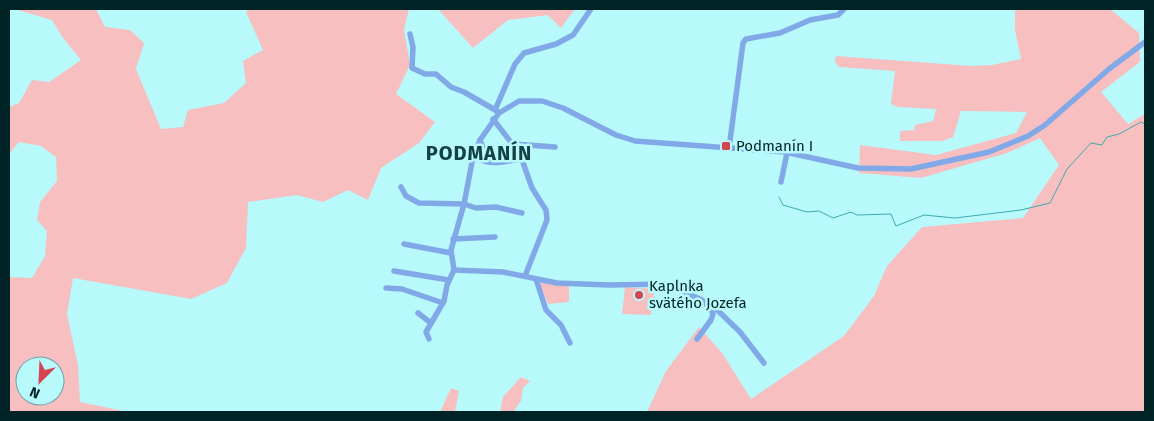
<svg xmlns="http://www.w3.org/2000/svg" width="1154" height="421" font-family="'Fira Sans',sans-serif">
  <rect width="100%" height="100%" fill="#b8f9fc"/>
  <g fill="#f7bfbf" fill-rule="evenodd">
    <path d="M14,9H96L105,27L130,30L144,43L136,69L161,129L183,127L188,110L224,103L246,83L243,61L263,50L246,12L249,9H409L404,29L410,65L396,94L435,122L419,143L381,168L368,200L348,190L323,202L297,195L248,202L246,248L227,283L191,299L73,278L67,314L78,365L80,402L128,412H9V277L32,278L45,256L47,231L37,220L40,202L57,181L56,157L41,146L19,142L9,154V107L19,103L32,80L49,82L81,60L63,38L52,20ZM25,366H55V396H25Z"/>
    <polygon points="438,9 575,9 561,28 548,15 508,20 473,48"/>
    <polygon points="1015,9 1110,9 1139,33 1140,62 1101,92 1128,124 1145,114 1145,412 647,412 666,371 699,327 722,353 751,399 844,336 874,296 887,266 922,227 1023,218 1059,165 1040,138 1007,153 921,178 859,173 860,145 936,155 1016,133 1027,112 961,111 953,137 943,141 900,141 900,131 914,130 915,125 933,121 936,109 898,107 891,104 895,71 839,67 835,62 836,56 971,66 992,65 1021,59 1015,30"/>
    <polygon points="541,282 569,286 569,302 548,304 540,286"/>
    <polygon points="625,287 655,289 651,315 622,314"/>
    <polygon points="521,377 530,381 523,388 521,401 513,412 500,412 503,397"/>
    <polygon points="451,388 459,391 455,412 440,412"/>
  </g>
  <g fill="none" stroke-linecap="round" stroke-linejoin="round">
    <polyline stroke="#3eabb0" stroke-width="1" points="779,197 783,205 807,212 819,211 833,218 851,212 857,215 891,214 896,226 924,215 955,218 1021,210 1050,203 1067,169 1091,143 1102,145 1107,137 1119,134 1141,122 1145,124"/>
    <g stroke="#82a9e7" stroke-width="5.5">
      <polyline points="410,34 413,47 412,68 425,74 436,74 451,87 464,92 497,111"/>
      <polyline points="495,110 515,64 524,53 556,44 573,35 591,9"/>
      <polyline points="493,119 520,154 532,188 546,210 547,220 525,276"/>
      <polyline points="514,144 555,147"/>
      <polyline points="729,148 743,43 746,39 780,33 810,20 838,15 844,9"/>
      <polyline points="473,157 484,161 485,153 480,140"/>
      <path d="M484,161C500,165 508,160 523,159"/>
      <polyline points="781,182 787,153"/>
      <polyline points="401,187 406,196 419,203 464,204 476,208 496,207 522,213"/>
      <polyline points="453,239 495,237"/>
      <polyline points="404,244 451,253"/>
      <polyline points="454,270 503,272 557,283 609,285 667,284 702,300 711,309 713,314 711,320 697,339"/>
      <polyline points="394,271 449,280"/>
      <polyline points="536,279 546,310 561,325 570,343"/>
      <polyline points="386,288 402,289 443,303"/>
      <polyline points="709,302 740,332 764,363"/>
      <polyline points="418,313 431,323"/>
      <polyline points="429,339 426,332 444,301 447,285 454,270 451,250 464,204 473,157 480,140 499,113 519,101 542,101 563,108 616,135 635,141 785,152 858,168 911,169 989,152 1028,136 1045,125 1109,69 1145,42"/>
    </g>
  </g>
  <g fill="#d44451" stroke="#b8f9fc" stroke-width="2">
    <rect x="721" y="141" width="10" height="10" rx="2.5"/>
    <circle cx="639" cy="295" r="5"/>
  </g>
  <g text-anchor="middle" stroke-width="5" stroke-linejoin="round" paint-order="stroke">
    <g font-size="15" fill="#002325" stroke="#b8f9fc" text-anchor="start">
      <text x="736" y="151">Podmanín I</text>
      <text x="649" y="291">Kaplnka<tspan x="649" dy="17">svätého Jozefa</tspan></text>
    </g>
    <g font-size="20" font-weight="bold" letter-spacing="1" fill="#144143" stroke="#b8f9fc">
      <text x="479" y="160">PODMANÍN</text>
    </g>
  </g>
  <rect width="1154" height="421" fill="none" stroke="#002325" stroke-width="20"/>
  <g transform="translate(40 381) rotate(204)"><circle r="24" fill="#b8f9fc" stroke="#6ea3a6"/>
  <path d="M0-4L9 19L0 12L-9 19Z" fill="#d44451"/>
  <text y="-8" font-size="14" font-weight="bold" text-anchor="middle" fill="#002325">N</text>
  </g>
</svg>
